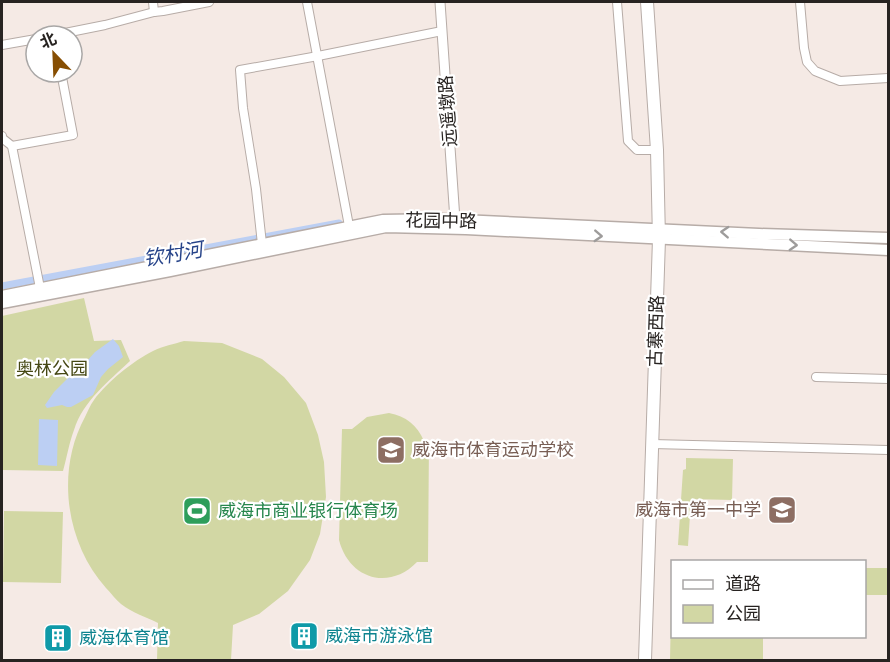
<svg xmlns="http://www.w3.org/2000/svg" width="890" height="662" font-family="'PT Sans','Noto Sans SC',sans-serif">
  <rect width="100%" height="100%" fill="#f5eae5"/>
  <g fill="#d2d7a4">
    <path d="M84,298L94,341L121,340L130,361C109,381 83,401 74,430C69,443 67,457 63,471L2,470V316Z"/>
    <path d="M184,341L222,343L262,359L284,377L306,403L318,435L324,462L326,497L320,534L310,560L288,591L259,614L233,625L231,660H157L158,623C146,617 133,613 121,604C116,600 111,593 106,588C65,542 56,470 85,417C88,411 90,405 94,400C107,382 133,361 153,351C163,346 174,344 184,341Z"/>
    <path d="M389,413C406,416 417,425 424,441H429L428,562H417C389,591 349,579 339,540L342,429H352L367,417Z"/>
    <polygon points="686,458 733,459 732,500 691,499 688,546 678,545 683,470 686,469"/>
    <polygon points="4,511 63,512 61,583 3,582"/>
    <polygon points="672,562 672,636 763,637 763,660 670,660"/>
    <polygon points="864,568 888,568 888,595 865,595"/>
  </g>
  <g fill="#bccff3">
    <polygon points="113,339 119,346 123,357 108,369 101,377 93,395 71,407 67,407 62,405 47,408 45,405 54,392 71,375 79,370 95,352"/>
    <polygon points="39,419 58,420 57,466 38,465"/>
  </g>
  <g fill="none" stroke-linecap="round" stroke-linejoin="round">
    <polyline stroke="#bccff3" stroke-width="7" points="2,286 339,223"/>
    <g stroke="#b7aca7" stroke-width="10">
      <g id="minor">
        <polyline points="153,2 154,12"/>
        <polyline points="307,2 349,226"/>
        <polyline points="617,2 628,141 637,150 657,150"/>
        <polyline points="800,2 804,48 807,62 815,71 840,81 888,78"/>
        <polyline points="50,36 105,25 154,12 163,11 209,2"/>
        <polyline points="2,45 36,39"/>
        <polyline points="2,136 2,138 12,146 40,288"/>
        <polyline points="12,146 73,135 61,72"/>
        <polyline points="262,244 256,189 243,108 240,70 318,56 442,31"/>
        <polyline points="816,377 888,379"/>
        <polyline points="652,444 888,450"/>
      </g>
    </g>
    <g stroke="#b7aca7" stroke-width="11">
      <polyline id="tertiary" points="440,2 455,220"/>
    </g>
    <g stroke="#b7aca7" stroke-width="13">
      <g id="secondary">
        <polyline points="2,296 383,220 440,219 759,234 888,238"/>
        <polyline points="2,303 170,271 386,227 466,229 888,250"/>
      </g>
    </g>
    <g stroke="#b7aca7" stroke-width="14">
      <polyline id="primary" points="645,660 659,239 657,150 647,2"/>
    </g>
    <use href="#minor" stroke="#fff" stroke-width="8"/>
    <use href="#tertiary" stroke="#fff" stroke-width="9"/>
    <use href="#secondary" stroke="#fff" stroke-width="10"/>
    <use href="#primary" stroke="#fff" stroke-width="12"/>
  </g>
  <defs><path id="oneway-chevron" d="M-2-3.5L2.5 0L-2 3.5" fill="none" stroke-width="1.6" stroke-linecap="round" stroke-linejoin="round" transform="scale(1.5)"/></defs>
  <g stroke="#9e9c9b">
    <use href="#oneway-chevron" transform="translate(725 232) rotate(-177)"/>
    <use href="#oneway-chevron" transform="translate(598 236) rotate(3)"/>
    <use href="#oneway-chevron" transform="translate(793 245) rotate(3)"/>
  </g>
  <defs>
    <g id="university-square" transform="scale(1.5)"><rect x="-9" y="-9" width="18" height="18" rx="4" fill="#8d6e63" stroke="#fff"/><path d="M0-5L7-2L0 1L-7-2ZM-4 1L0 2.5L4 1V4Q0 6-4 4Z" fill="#fff"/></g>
    <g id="school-square" transform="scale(1.5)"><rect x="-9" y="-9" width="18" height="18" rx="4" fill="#8d6e63" stroke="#fff"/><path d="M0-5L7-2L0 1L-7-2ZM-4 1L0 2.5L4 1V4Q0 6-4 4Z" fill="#fff"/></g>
    <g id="stadium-square" transform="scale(1.5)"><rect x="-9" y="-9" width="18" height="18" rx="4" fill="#2e9e5b" stroke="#fff"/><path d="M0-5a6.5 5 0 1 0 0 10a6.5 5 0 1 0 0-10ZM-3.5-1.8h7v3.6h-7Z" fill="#fff"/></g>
    <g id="building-square" transform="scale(1.5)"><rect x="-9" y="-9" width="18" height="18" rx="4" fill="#0f9aa8" stroke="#fff"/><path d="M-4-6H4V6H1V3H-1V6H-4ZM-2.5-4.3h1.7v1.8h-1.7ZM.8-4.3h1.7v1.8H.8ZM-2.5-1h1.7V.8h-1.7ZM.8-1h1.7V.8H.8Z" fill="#fff"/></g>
  </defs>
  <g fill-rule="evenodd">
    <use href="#university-square" x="391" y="450"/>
    <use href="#school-square" x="782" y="510"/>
    <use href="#stadium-square" x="197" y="511"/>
    <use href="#building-square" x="304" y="636"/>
    <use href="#building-square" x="58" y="638"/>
  </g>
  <g text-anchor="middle" stroke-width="4.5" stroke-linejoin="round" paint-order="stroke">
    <g font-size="18" fill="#272321" stroke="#fff">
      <text transform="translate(448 111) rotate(-94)" y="6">远遥墩路</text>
      <text transform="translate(441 221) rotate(1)" y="6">花园中路</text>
      <text transform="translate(656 331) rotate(-88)" y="6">古寨西路</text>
    </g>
    <g font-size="18" fill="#454713" stroke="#fff">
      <text x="52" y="375">奥林公园</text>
    </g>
    <g font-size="18" fill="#785e54" stroke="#fff" text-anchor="start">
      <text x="412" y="456">威海市体育运动学校</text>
      <text x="761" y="516" text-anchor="end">威海市第一中学</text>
    </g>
    <g font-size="18" fill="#27864d" stroke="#fff" text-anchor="start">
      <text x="218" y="517">威海市商业银行体育场</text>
    </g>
    <g font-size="18" fill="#0d838f" stroke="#fff" text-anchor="start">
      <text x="325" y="642">威海市游泳馆</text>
      <text x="79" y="644">威海体育馆</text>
    </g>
    <g font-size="20" font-style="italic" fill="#264389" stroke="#fff">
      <text transform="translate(173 254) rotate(-10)" y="7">钦村河</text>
    </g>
  </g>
  <rect width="890" height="662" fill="none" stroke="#272321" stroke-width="6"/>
  <rect x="671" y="560" width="195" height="78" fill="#ffffff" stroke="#a9a7a6" stroke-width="1.5"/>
  <rect x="683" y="580" width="30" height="9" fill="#ffffff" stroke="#a9a7a6" stroke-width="1.5"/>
  <text x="725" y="590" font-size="18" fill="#272321">道路</text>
  <rect x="683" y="605" width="30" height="18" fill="#d2d7a4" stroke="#a9a7a6" stroke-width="1.5"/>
  <text x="725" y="620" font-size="18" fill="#272321">公园</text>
  <g transform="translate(54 54) rotate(337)"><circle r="28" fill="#ffffff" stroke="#a9a7a6" stroke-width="1.5"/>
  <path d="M0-4.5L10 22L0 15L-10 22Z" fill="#874e02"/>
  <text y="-9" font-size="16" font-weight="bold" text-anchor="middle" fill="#272321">北</text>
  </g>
</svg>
